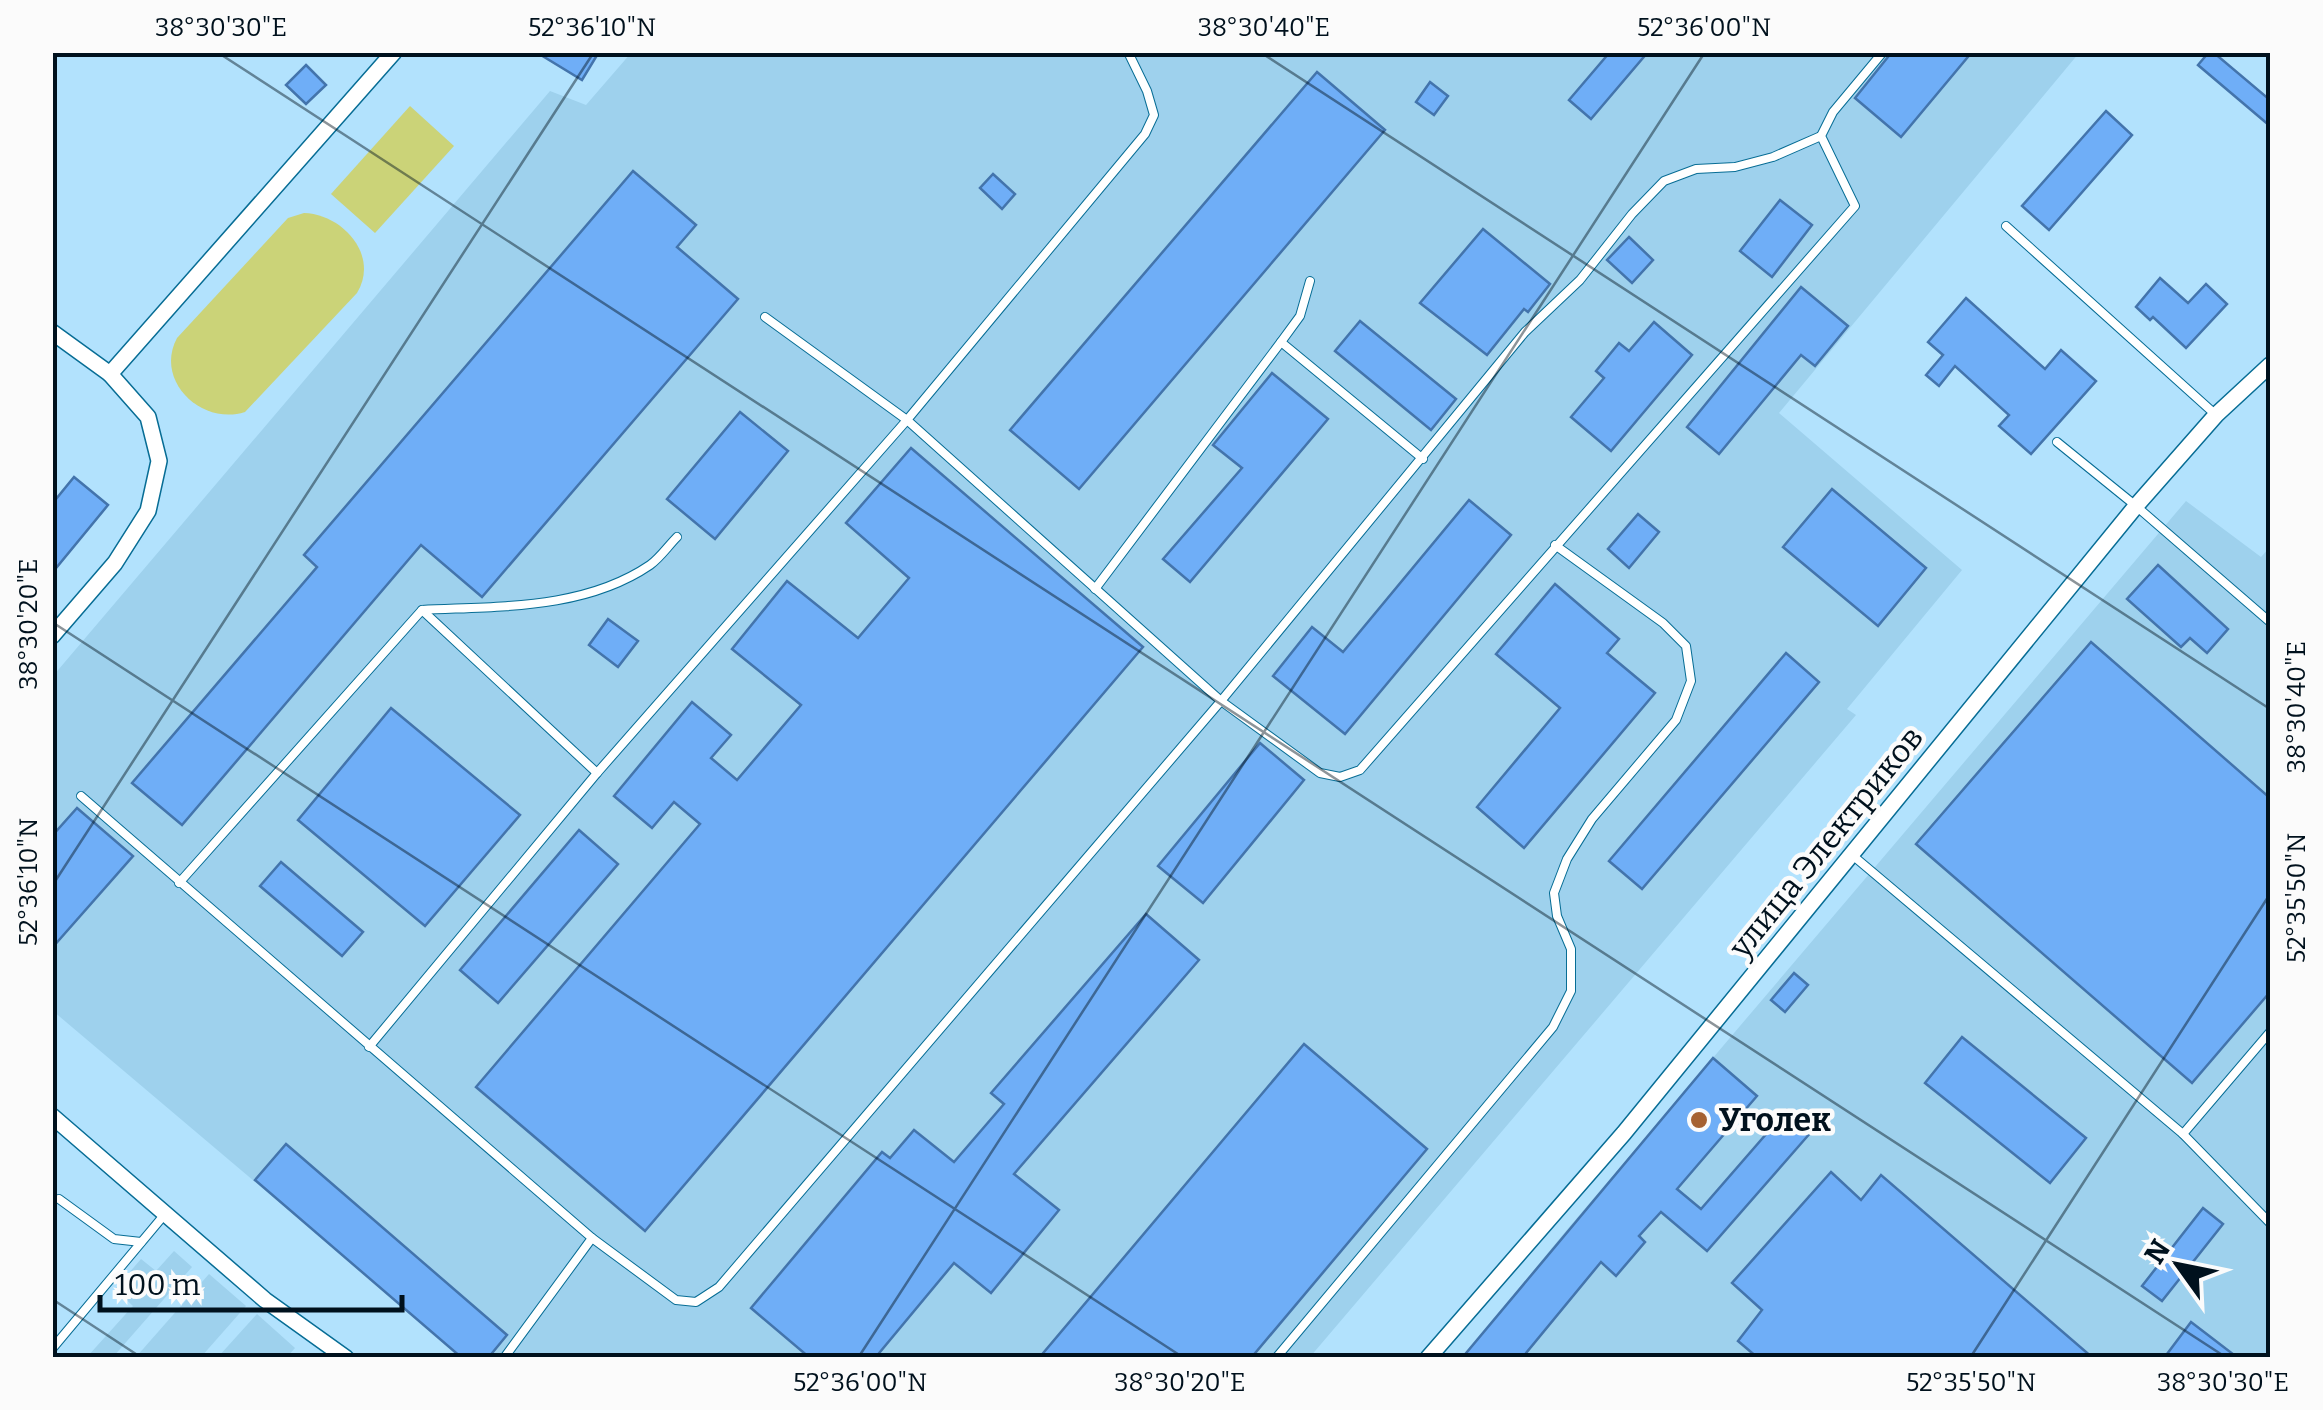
<svg xmlns="http://www.w3.org/2000/svg" width="2323" height="1410" font-family="Bitter,serif">
  <rect width="100%" height="100%" fill="#b2e2fd"/>
  <g fill="#9ed1ed">
    <polygon points="631,53 2079,53 1779,413 1962,570 1847,709 1856,715 1310,1357 462,1357 53,1011 53,676 550,91 586,105"/>
    <polygon points="2186,501 2261,557 2270,547 2270,1357 1462,1358 1565,1232"/>
    <polygon points="174,1251 192,1267 113,1357 87,1357 133,1306 115,1289 141,1259 156,1271"/>
    <polygon points="209,1274 246,1306 201,1357 136,1357"/>
    <polygon points="257,1314 295,1348 287,1357 218,1357"/>
  </g>
  <g fill="#cbd378">
    <polygon points="410,106 454,146 375,233 331,194"/>
    <path d="M304,213C342,214 380,255 357,293L245,412C202,426 154,381 177,338L288,218Z"/>
  </g>
  <g fill="#6faef7" stroke="#4374ac" stroke-width="2.5">
    <polygon points="536,52 599,52 582,80"/>
    <polygon points="1610,52 1648,52 1591,119 1569,100"/>
    <polygon points="1892,52 1972,52 1901,137 1855,98"/>
    <polygon points="2209,52 2213,52 2270,100 2270,126 2198,65"/>
    <polygon points="306,65 326,85 306,104 286,85"/>
    <polygon points="1317,72 1385,130 1079,489 1010,430"/>
    <polygon points="1430,82 1448,96 1434,115 1416,102"/>
    <polygon points="2106,111 2132,135 2049,230 2022,206"/>
    <polygon points="633,171 696,225 677,247 738,299 482,597 421,545 182,825 132,783 317,567 304,555"/>
    <polygon points="993,174 1015,194 1002,209 980,188"/>
    <polygon points="1780,200 1812,225 1772,277 1740,251"/>
    <polygon points="1483,229 1550,284 1528,312 1524,309 1487,355 1420,303"/>
    <polygon points="1629,237 1653,260 1632,283 1607,260"/>
    <polygon points="2160,278 2188,303 2206,284 2227,304 2186,348 2153,317 2150,320 2136,307"/>
    <polygon points="1801,287 1848,326 1815,366 1801,355 1719,454 1687,427"/>
    <polygon points="1966,298 2045,369 2061,350 2096,381 2031,454 1999,426 2009,415 1955,366 1939,386 1926,375 1943,355 1928,342"/>
    <polygon points="1360,321 1456,399 1431,430 1335,351"/>
    <polygon points="1654,322 1692,355 1611,451 1571,417 1604,378 1596,371 1619,343 1629,351"/>
    <polygon points="1272,373 1328,419 1190,582 1163,559 1242,468 1213,445"/>
    <polygon points="740,412 788,451 715,539 667,499"/>
    <polygon points="911,448 1143,647 645,1231 476,1087 700,824 674,802 652,828 614,796 692,702 731,735 711,758 737,780 801,705 732,649 787,581 858,638 909,578 846,523"/>
    <polygon points="74,477 108,505 52,573 52,504"/>
    <polygon points="1832,489 1926,568 1878,626 1783,547"/>
    <polygon points="1469,500 1511,535 1345,734 1273,676 1312,627 1343,652"/>
    <polygon points="1638,514 1659,532 1629,568 1608,549"/>
    <polygon points="2158,565 2228,629 2207,653 2190,638 2181,647 2127,599"/>
    <polygon points="1555,584 1619,639 1607,653 1655,693 1524,848 1477,807 1560,708 1496,654"/>
    <polygon points="608,619 638,641 618,667 589,645"/>
    <polygon points="2091,642 2270,798 2270,992 2192,1083 1916,844"/>
    <polygon points="1786,653 1819,682 1642,889 1609,861"/>
    <polygon points="391,708 520,815 425,926 298,820"/>
    <polygon points="1260,743 1304,780 1203,903 1158,866"/>
    <polygon points="77,808 133,856 52,948 52,836"/>
    <polygon points="579,830 618,864 498,1003 460,970"/>
    <polygon points="281,862 363,932 342,956 260,886"/>
    <polygon points="1146,914 1199,960 1014,1174 1059,1210 991,1293 954,1263 875,1358 810,1358 751,1308 882,1152 890,1158 914,1130 954,1162 1004,1104 991,1093"/>
    <polygon points="1794,973 1808,985 1785,1012 1771,1000"/>
    <polygon points="1962,1037 2086,1138 2050,1183 1925,1083"/>
    <polygon points="1304,1044 1427,1149 1251,1358 1039,1358"/>
    <polygon points="1713,1058 1757,1096 1677,1189 1701,1209 1787,1110 1812,1131 1707,1251 1661,1212 1639,1236 1645,1242 1616,1276 1601,1262 1522,1358 1462,1358"/>
    <polygon points="286,1144 507,1335 488,1358 462,1358 255,1180"/>
    <polygon points="1831,1172 1861,1200 1881,1175 2093,1358 1758,1358 1738,1341 1762,1310 1732,1283"/>
    <polygon points="2203,1208 2223,1224 2162,1301 2142,1286"/>
    <polygon points="2191,1322 2238,1358 2164,1358"/>
  </g>
  <g fill="none" stroke-linecap="round" stroke-linejoin="round">
    <g stroke="#076d95" stroke-width="10">
      <g id="service">
        <polyline points="2006,226 2216,415"/>
        <polyline points="765,317 907,420 1221,701 1320,773 1340,777 1360,770 1855,206 1821,136 1833,112 1883,52"/>
        <polyline points="1281,342 1423,459"/>
        <polyline points="2057,442 2136,506 2270,622"/>
        <polyline points="1095,589 1281,342 1300,316 1310,281"/>
        <polyline points="422,610 597,773"/>
        <polyline points="81,796 592,1238 676,1300 696,1302 719,1287 1221,701 1525,332 1580,280 1632,214 1664,181 1696,169 1735,167 1773,157 1821,136"/>
        <polyline points="1851,854 2183,1134 2270,1032"/>
        <path d="M179,883L422,610C498,606 584,610 650,565C660,558 668,546 677,537"/>
        <polyline points="369,1047 597,773 907,420 1145,134 1154,115 1147,91 1128,52"/>
        <polyline points="2183,1134 2270,1223"/>
        <polyline points="59,1199 114,1239 141,1242"/>
        <polyline points="52,1349 165,1214"/>
        <polyline points="504,1358 592,1238"/>
        <polyline points="1276,1358 1553,1027 1571,991 1571,949 1557,916 1554,893 1567,859 1592,819 1676,720 1691,681 1686,646 1663,623 1555,545"/>
      </g>
    </g>
    <g stroke="#076d95" stroke-width="18">
      <g id="minor">
        <polyline points="52,332 110,374 394,52"/>
        <polyline points="52,636 115,563 148,511 159,461 148,417 110,374"/>
        <polyline points="52,1116 265,1300 346,1358"/>
        <polyline points="1428,1358 1624,1133 2136,506 2216,415 2270,365"/>
      </g>
    </g>
    <use href="#service" stroke="#fff" stroke-width="8"/>
    <use href="#minor" stroke="#fff" stroke-width="15"/>
  </g>
  <path fill="none" stroke="#00111d" stroke-width="2.5" stroke-opacity="0.45" d="M217,52L2227,1358M1260,52L2270,709M52,622L1184,1358M52,886L594,52M52,1299L142,1358M858,1358L1705,52M1970,1358L2270,894"/>
  <circle fill="#a66232" stroke="#fbfbfb" stroke-width="4" cx="1699" cy="1120" r="10"/>
  <g text-anchor="middle" stroke-width="9" stroke-linejoin="round" paint-order="stroke">
    <g font-size="32" fill="#00111d" stroke="#fbfbfb">
      <text transform="translate(1826 842) rotate(-51)" y="11">улица Электриков</text>
    </g>
    <g font-size="32" font-weight="bold" fill="#00111d" stroke="#fbfbfb" text-anchor="start">
      <text x="1719" y="1131">Уголек</text>
    </g>
  </g>
  <rect width="2323" height="1410" fill="none" stroke="#fbfbfb" stroke-width="110"/>
  <g transform="translate(2178 1265) rotate(303)" stroke="#fbfbfb" stroke-width="8" paint-order="stroke">
  <path d="M0-8L18 38L0 25L-18 38Z" fill="#00111d"/>
  <text y="-15" font-size="28" font-weight="bold" text-anchor="middle" fill="#00111d">N</text>
  </g>
  <path d="M100 1295v15h302v-15" fill="none" stroke="#00111d" stroke-width="5"/>
  <text x="115" y="1295" font-size="30" fill="#00111d" stroke="#fbfbfb" stroke-width="8" paint-order="stroke">100 m</text>
  <rect x="55" y="55" width="2213" height="1300" fill="none" stroke="#00111d" stroke-width="4"/>
  <g font-size="25" text-anchor="middle" fill="#00111d">
    <text x="221" y="36">38°30'30"E</text>
    <text x="592" y="36">52°36'10"N</text>
    <text x="1264" y="36">38°30'40"E</text>
    <text x="1704" y="36">52°36'00"N</text>
    <text transform="translate(28 624) rotate(-90)" y="9">38°30'20"E</text>
    <text transform="translate(2296 707) rotate(-90)" y="9">38°30'40"E</text>
    <text transform="translate(28 882) rotate(-90)" y="9">52°36'10"N</text>
    <text transform="translate(2296 898) rotate(-90)" y="9">52°35'50"N</text>
    <text x="860" y="1391">52°36'00"N</text>
    <text x="1180" y="1391">38°30'20"E</text>
    <text x="1971" y="1391">52°35'50"N</text>
    <text x="2223" y="1391">38°30'30"E</text>
  </g>
</svg>
